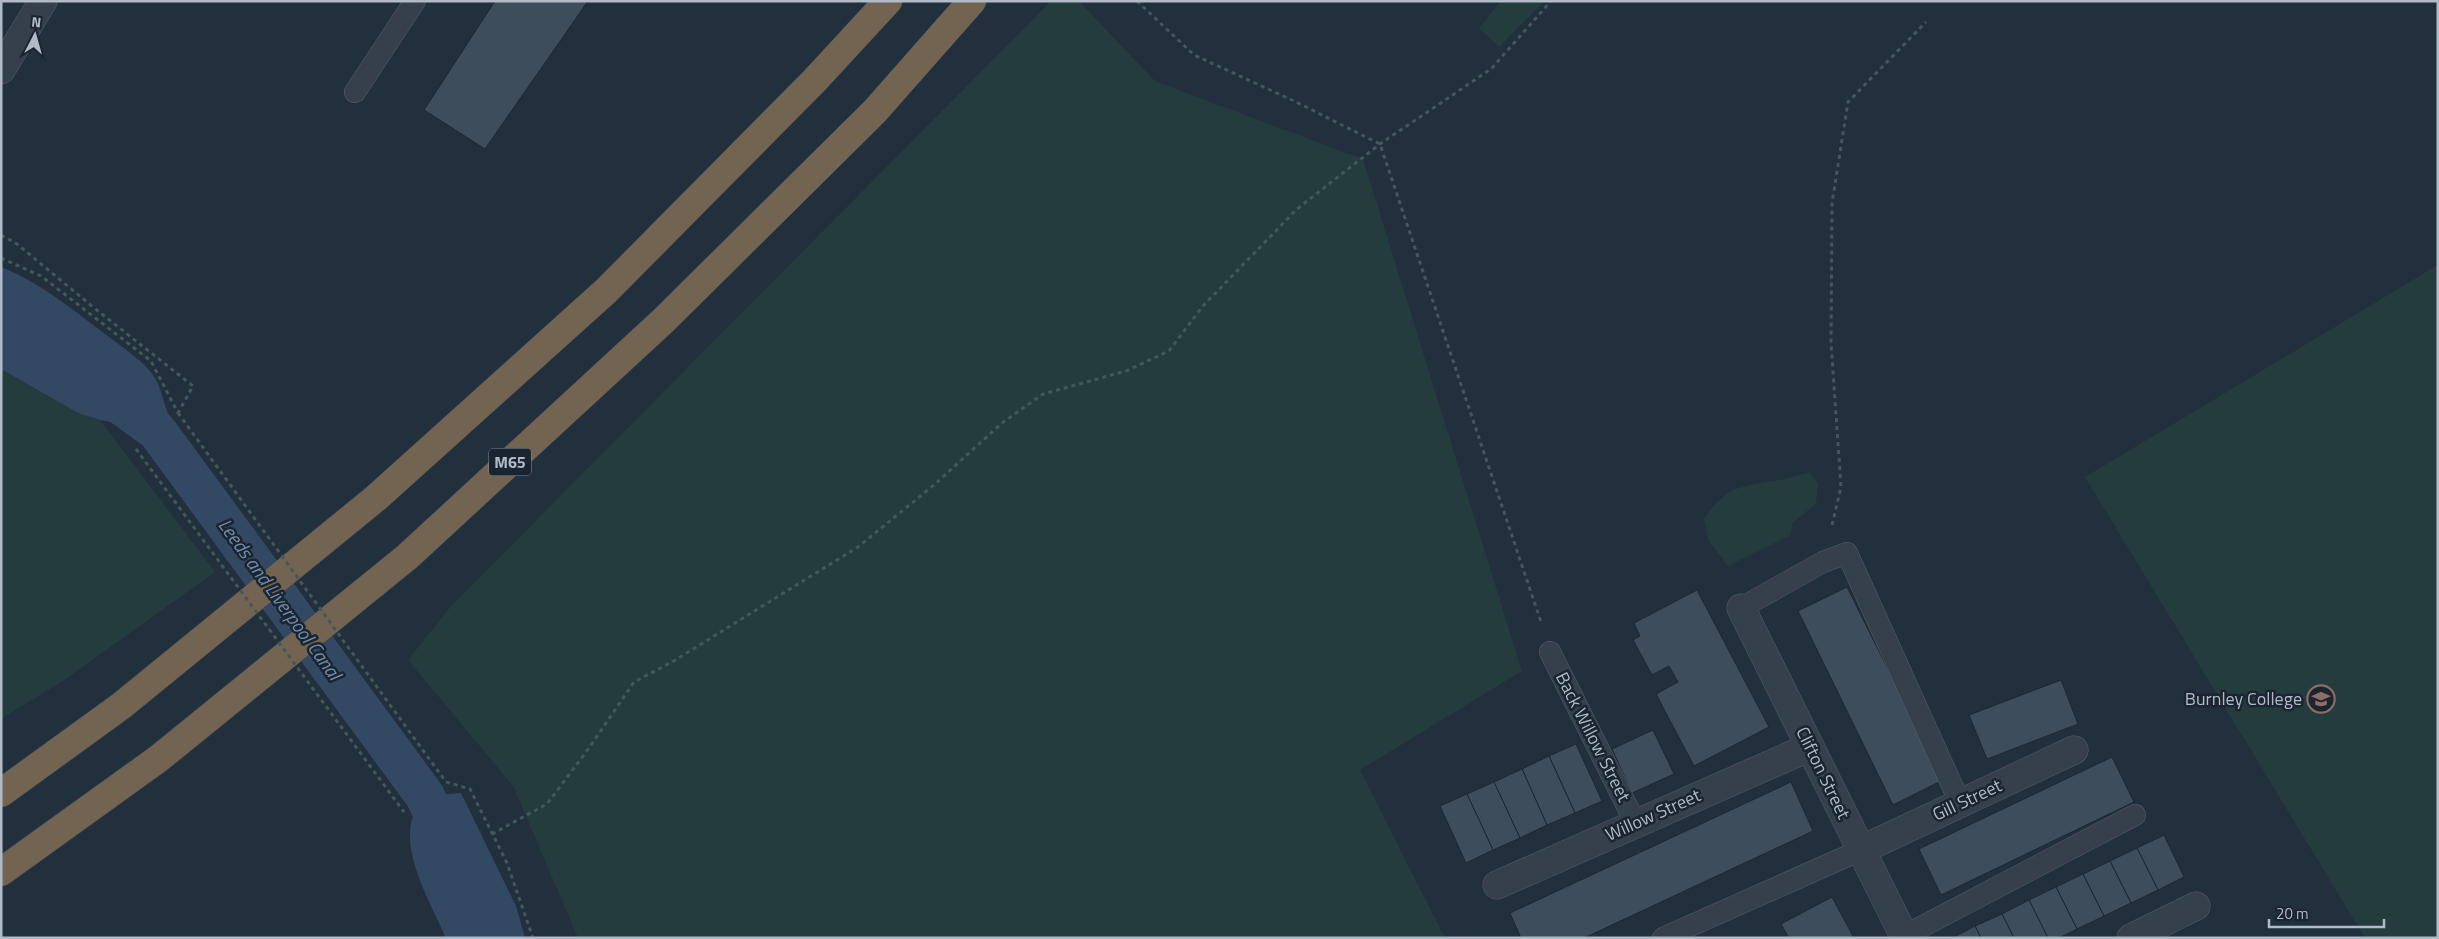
<svg xmlns="http://www.w3.org/2000/svg" width="2439" height="939" font-family="'Titillium Web',sans-serif">
  <rect width="100%" height="100%" fill="#222f3c"/>
  <g fill="#243c3d">
    <polygon points="1051,1 1079,1 1155,81 1363,159 1522,671 1360,770 1445,938 578,938 513,786 408,660 452,605"/>
    <polygon points="1501,1 1545,1 1499,47 1479,28"/>
    <polygon points="2436,266 2438,269 2438,938 2365,938 2085,477"/>
    <polygon points="1,369 78,413 100,420 215,572 63,681 1,719"/>
    <path d="M1809,472L1818,484L1816,504L1792,523L1791,535L1728,566L1708,540L1704,518C1726,488 1738,486 1774,481C1785,480 1797,475 1809,472Z"/>
  </g>
  <g fill="#334963">
    <path d="M1,267C42,283 78,314 113,340C126,350 144,362 153,375C162,387 163,404 170,418L157,431L100,420L78,413L1,369Z"/>
    <path d="M461,793L516,906L525,938H446C432,905 400,853 413,816C416,810 422,803 425,796Z"/>
  </g>
  <g fill="none" stroke-linecap="round" stroke-linejoin="round">
    <polyline stroke="#334963" stroke-width="40" points="113,399 157,431 425,796 467,884 483,938"/>
  </g>
  <g fill="#3d4d5c" stroke="#1d2733">
    <polygon points="495,1 588,1 485,149 424,110"/>
    <polygon points="1847,587 1943,780 1893,805 1798,611"/>
    <polygon points="1697,590 1769,727 1694,766 1656,694 1678,682 1669,666 1652,675 1633,640 1640,636 1634,623"/>
    <polygon points="2061,680 2078,724 1987,759 1969,715"/>
    <polygon points="1653,730 1674,774 1632,793 1612,749"/>
    <polygon points="1576,744 1602,801 1575,813 1549,756"/>
    <polygon points="1549,756 1575,813 1547,825 1522,769"/>
    <polygon points="2112,757 2134,802 1941,895 1919,849"/>
    <polygon points="1522,769 1547,825 1520,838 1494,782"/>
    <polygon points="1494,782 1520,838 1493,850 1467,794"/>
    <polygon points="1791,782 1813,831 1584,938 1521,938 1510,913"/>
    <polygon points="1467,794 1493,850 1466,863 1440,806"/>
    <polygon points="2164,835 2184,877 2158,890 2137,848"/>
    <polygon points="2137,848 2158,890 2131,903 2110,861"/>
    <polygon points="2110,861 2131,903 2104,916 2083,874"/>
    <polygon points="2083,874 2104,916 2077,929 2056,887"/>
    <polygon points="2056,887 2077,929 2059,938 2048,938 2029,900"/>
    <polygon points="1832,897 1854,938 1789,938 1781,924"/>
    <polygon points="2029,900 2048,938 2014,938 2002,914"/>
    <polygon points="2002,914 2014,938 1981,938 1975,926"/>
    <polygon points="1975,926 1981,938 1952,938"/>
  </g>
  <g fill="none" stroke-linecap="round" stroke-linejoin="round">
    <g stroke="#545e6a" stroke-width="22">
      <g id="service">
        <polyline points="355,92 415,1"/>
        <polyline points="1741,608 1823,562 1847,553 1960,803"/>
        <polyline points="1550,652 1635,822"/>
        <polyline points="1904,936 2135,815"/>
        <polyline points="1663,938 1861,850"/>
      </g>
    </g>
    <g stroke="#545e6a" stroke-width="29">
      <g id="minor">
        <polyline points="1,70 43,1"/>
        <polyline points="1741,608 1905,938"/>
        <polyline points="1861,850 2074,750"/>
        <polyline points="1497,885 1810,747"/>
        <polyline points="2131,938 2196,906"/>
      </g>
    </g>
    <g stroke="#414b57" stroke-width="29">
      <g id="motorway">
        <polyline points="1,793 121,706 376,498 607,290 815,80 888,1"/>
        <polyline points="1,872 158,759 407,557 664,320 875,111 972,1"/>
      </g>
    </g>
    <g stroke="#42595b" stroke-width="3" stroke-dasharray="4 4" stroke-linecap="butt">
      <polyline points="1137,1 1194,55 1292,100 1380,144 1541,622"/>
      <polyline points="1,235 17,244 93,307 193,386 178,413"/>
      <polyline points="1,258 41,276 151,361 178,413"/>
      <polyline points="1832,525 1841,487 1831,342 1832,203 1848,102 1926,22"/>
      <polyline points="446,782 470,789 507,863 533,938"/>
      <polyline points="492,834 547,804 589,748 634,682 672,662 858,547 934,485 1002,423 1043,394 1126,371 1169,351 1202,307 1297,209 1380,144 1491,69 1551,1"/>
    </g>
    <use href="#service" stroke="#36404d" stroke-width="21"/>
    <use href="#minor" stroke="#36404d" stroke-width="28"/>
    <use href="#motorway" stroke="#736452" stroke-width="28"/>
    <g stroke="#42595b" stroke-width="3" stroke-dasharray="4 4" stroke-linecap="butt">
      <polyline points="178,413 446,782"/>
      <polyline points="136,449 404,812"/>
    </g>
  </g>
  <defs>
    <g id="university-ring" transform="scale(1.4375)"><circle r="9.5" fill="#1b2531" stroke="#8d6e63" stroke-width="1.5"/><path d="M0-5L7-2L0 1L-7-2ZM-4 1L0 2.5L4 1V4Q0 6-4 4Z" fill="#8d6e63"/></g>
  </defs>
  <g fill-rule="evenodd">
    <use href="#university-ring" x="2321" y="699"/>
  </g>
  <g text-anchor="middle" stroke-width="5" stroke-linejoin="round" paint-order="stroke">
    <rect fill="#1b2531" stroke="#848e9b" stroke-width="1" x="489" y="448.5" width="42" height="27" rx="4"/>
    <g font-size="16" font-weight="bold" fill="#b1bbc8">
      <text x="510" y="468">M65</text>
    </g>
    <g font-size="18" fill="#b1bbc8" stroke="#1b2531" text-anchor="end">
      <text x="2302" y="705">Burnley College</text>
    </g>
    <g font-size="18" fill="#b1bbc8" stroke="#1b2531">
      <text transform="translate(1593 737) rotate(63)" y="6">Back Willow Street</text>
      <text transform="translate(1823 773) rotate(64)" y="6">Clifton Street</text>
      <text transform="translate(1967 800) rotate(-25)" y="6">Gill Street</text>
      <text transform="translate(1653 815) rotate(-24)" y="6">Willow Street</text>
    </g>
    <g font-size="19" font-style="italic" fill="#708dad" stroke="#1b2531">
      <text transform="translate(280 599) rotate(54)" y="7">Leeds and Liverpool Canal</text>
    </g>
  </g>
  <rect width="2439" height="939" fill="none" stroke="#b1bbc8" stroke-width="5"/>
  <g transform="translate(35 35) rotate(6)" stroke="#1b2531" stroke-width="4" paint-order="stroke">
  <path d="M0-4L9 19L0 12L-9 19Z" fill="#b1bbc8"/>
  <text y="-8" font-size="14" font-weight="bold" text-anchor="middle" fill="#b1bbc8">N</text>
  </g>
  <path d="M2269 919v8h115v-8" fill="none" stroke="#b1bbc8" stroke-width="2.5"/>
  <text x="2276" y="919" font-size="15" fill="#b1bbc8" stroke="#1b2531" stroke-width="4" paint-order="stroke">20 m</text>
</svg>
